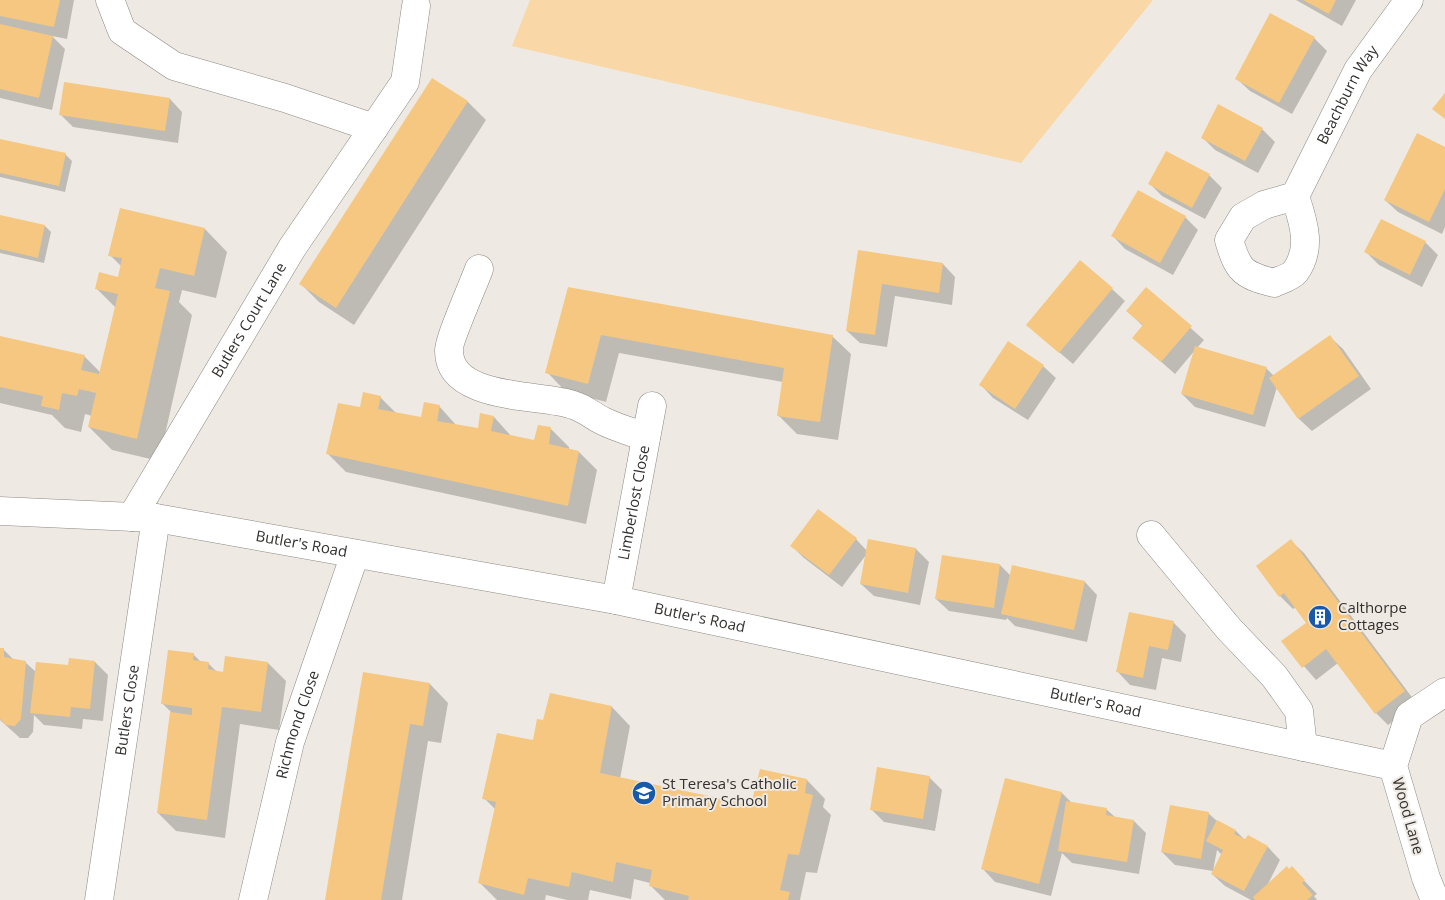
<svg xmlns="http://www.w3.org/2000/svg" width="1445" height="900" font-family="'Open Sans',sans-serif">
  <rect width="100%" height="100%" fill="#eeeae3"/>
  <polygon fill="#f9d7a6" points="530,0 1153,0 1021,163 512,46"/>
  <g fill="#0003" fill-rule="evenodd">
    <polygon points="0,0 74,0 67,39 52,36 65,49 52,110 0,98"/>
    <polygon points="1296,0 1356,0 1342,26"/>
    <polygon points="1314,38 1327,51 1292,114 1250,91 1237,79"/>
    <polygon points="433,80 468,102 486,120 354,325 319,302 301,284"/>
    <polygon points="170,99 182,112 178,143 73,127 61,115"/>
    <polygon points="1262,129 1275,142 1258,173 1215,150 1203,138"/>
    <polygon points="0,140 65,154 72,161 65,192 0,177"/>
    <polygon points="1445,148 1445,227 1442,234 1398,212 1385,200"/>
    <polygon points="1209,175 1222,188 1205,219 1162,196 1150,184"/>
    <polygon points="0,216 45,226 51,232 44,263 0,253"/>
    <polygon points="1185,217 1198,230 1173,275 1125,249 1113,236"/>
    <polygon points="205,229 227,252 216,298 182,290 179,302 192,315 159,461 112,450 89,427 92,416 85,414 81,432 65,428 52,415 0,403 0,337 84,356 101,373 116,308 97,289 119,278 122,267 110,255"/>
    <polygon points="1425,242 1438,255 1422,287 1379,265 1366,252"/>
    <polygon points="859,252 943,264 955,277 952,305 895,296 887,347 860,343 847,331"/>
    <polygon points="569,288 832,336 851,354 838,440 797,434 779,416 783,382 619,353 606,402 565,391 547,372"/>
    <polygon points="1146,288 1204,340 1197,348 1266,368 1274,376 1330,337 1343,349 1371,389 1312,431 1299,419 1277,387 1265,427 1195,407 1182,394 1196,349 1175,374 1134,338 1143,326 1127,311"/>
    <polygon points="1112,289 1125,301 1073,364 1027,325"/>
    <polygon points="1043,366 1056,378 1028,420 993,398 981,385"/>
    <polygon points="380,397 397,414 422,419 439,406 457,426 479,430 494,417 512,437 535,441 551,429 569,447 569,450 579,452 597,470 586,524 346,472 328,454 361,408"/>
    <polygon points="856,539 867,551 869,541 916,549 929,562 920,605 874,596 861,584 866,555 842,587 804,558 792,546"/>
    <polygon points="1291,541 1304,553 1417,704 1388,725 1376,713 1338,663 1316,680 1283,642 1308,623 1296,607 1293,609 1280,596 1258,566"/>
    <polygon points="943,557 1000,565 1011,576 1085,582 1097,595 1087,642 1015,626 1007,618 1006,620 949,611 936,599"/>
    <polygon points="1130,614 1174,623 1186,635 1181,662 1162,658 1156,690 1130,685 1118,672"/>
    <polygon points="0,649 3,649 14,660 25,662 36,672 69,667 70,660 95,662 108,675 103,721 83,719 82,729 44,725 34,715 33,732 28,738 20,738 0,720"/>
    <polygon points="193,654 201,662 208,663 217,672 224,673 268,663 286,681 279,730 240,724 225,838 176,831 158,813 172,713 162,703"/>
    <polygon points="364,674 430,684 448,703 441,743 428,741 402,900 326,900"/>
    <polygon points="612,707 630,726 620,779 751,807 807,780 825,799 823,807 831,815 817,873 806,872 800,900 665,900 650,885 650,883 634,879 631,899 590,890 588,900 567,900 546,895 545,900 497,900 480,883 496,810 484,798 534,742 544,721"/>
    <polygon points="929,777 942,790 935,831 884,822 872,810"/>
    <polygon points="1006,779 1062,793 1072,803 1106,809 1115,817 1134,821 1146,833 1139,874 1072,863 1062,853 1051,896 995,882 983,869"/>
    <path d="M1208,813L1217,821L1236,831L1246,841L1248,837L1268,847L1280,860L1267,886L1292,868L1317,894L1314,896L1317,900H1251L1225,886L1212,874L1213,871L1175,865L1162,852ZM1217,850L1222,855L1213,871Z"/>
  </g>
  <g fill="#f5c781">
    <polygon points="0,0 60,0 54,27 0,16"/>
    <polygon points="1303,0 1336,0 1329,14"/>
    <polygon points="1270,13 1315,37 1279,103 1235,79"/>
    <polygon points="0,24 53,36 39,98 0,89"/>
    <polygon points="432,78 468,101 336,308 299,284"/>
    <polygon points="64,82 170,98 165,131 59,115"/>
    <polygon points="1445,93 1445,119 1432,109"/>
    <polygon points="1218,104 1263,128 1245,161 1201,138"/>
    <polygon points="1417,133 1445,147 1445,189 1429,222 1384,200"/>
    <polygon points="0,139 66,153 59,186 0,173"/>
    <polygon points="1166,151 1210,174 1192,208 1148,184"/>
    <polygon points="1138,190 1186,216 1160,263 1111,236"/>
    <polygon points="120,208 205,228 194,276 160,268 155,288 170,291 137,439 88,427 96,393 79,389 77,396 62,393 59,410 41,406 43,396 0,387 0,336 85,355 81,370 99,374 118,294 95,289 99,272 118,277 122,258 108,256"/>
    <polygon points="0,215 45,225 38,258 0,249"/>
    <polygon points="1381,219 1426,241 1410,275 1364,252"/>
    <polygon points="858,250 943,263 939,293 882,284 875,335 846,331"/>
    <polygon points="1080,260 1113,288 1059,353 1026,325"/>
    <polygon points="568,287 833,335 820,422 777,416 784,368 601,335 588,384 545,373"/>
    <polygon points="1146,287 1192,326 1161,362 1132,338 1143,325 1126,311"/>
    <polygon points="1330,335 1359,376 1298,419 1269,378"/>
    <polygon points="1008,341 1044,365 1015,409 979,385"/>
    <polygon points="1195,346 1267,367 1253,415 1181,394"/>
    <polygon points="363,392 381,396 378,409 421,417 424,402 440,405 437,421 478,428 480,413 494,416 491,431 534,440 538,425 551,427 549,444 579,451 568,506 326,454 338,403 360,407"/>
    <polygon points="818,509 857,538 829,575 790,546"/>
    <polygon points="868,539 916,548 908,593 860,584"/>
    <polygon points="1291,539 1405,691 1375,714 1326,649 1302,668 1281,641 1306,623 1284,593 1279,597 1256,566"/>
    <polygon points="942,555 1000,564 994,608 935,599"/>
    <polygon points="1012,565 1085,581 1074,630 1001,614"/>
    <polygon points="1129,612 1174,621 1168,650 1149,646 1143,678 1116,672"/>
    <polygon points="0,648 4,648 4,657 26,661 21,719 15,726 6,725 0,719"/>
    <polygon points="168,650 194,653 193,660 209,662 208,669 223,672 225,656 268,662 261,712 222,707 207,820 157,813 170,712 192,715 192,708 161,704"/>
    <polygon points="69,658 95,661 90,709 71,707 70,717 30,713 36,662 68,665"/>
    <polygon points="363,672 430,683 423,726 410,724 381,900 325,900"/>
    <polygon points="550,693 612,706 600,773 751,805 760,769 807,779 805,793 813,795 799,855 788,854 780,890 790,892 788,900 688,900 689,896 649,886 652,870 616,862 613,882 572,872 569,887 528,878 524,895 478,883 496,802 482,799 497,733 533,740 537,719 543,720"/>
    <polygon points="877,767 930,776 923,819 870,810"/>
    <polygon points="1005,778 1062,792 1039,884 981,869"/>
    <polygon points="1066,801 1107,808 1106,815 1134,820 1127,862 1058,851"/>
    <polygon points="1170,805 1209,812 1201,859 1161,852"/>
    <polygon points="1217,820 1236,830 1234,834 1245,839 1248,835 1268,846 1244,891 1211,874 1223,850 1206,841"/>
    <polygon points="1287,866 1289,869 1292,866 1305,880 1302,883 1313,895 1307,900 1255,900 1253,897"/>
  </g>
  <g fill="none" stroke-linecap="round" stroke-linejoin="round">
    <g stroke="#8d8983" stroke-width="29">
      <g id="minor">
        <polyline points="110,0 122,31 174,66 285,98 374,128"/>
        <path id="s1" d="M1295,196L1264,205L1243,217L1229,240C1238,271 1243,275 1274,283C1280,280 1291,277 1295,272C1313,248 1303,221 1295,196L1358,70L1409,0"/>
        <path d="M479,269C474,283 448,341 449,351C449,401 543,394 573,405C584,408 593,416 603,421C617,428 632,432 646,437"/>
        <path id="s2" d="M0,511L156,518L616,600L1393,766"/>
        <path id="s3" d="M132,517L292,248L405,82L416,6"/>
        <polyline points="1151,535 1229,629 1274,676 1299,711 1303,747"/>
        <path id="s4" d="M616,600L652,406"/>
        <path id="s5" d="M99,900L156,518"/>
        <path id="s6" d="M253,900L290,742L355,554"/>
        <polyline points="1435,900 1426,878 1393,766 1409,716 1445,692"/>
      </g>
    </g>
    <use href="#minor" stroke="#fff" stroke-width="28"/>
  </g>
  <defs>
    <g id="building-disc" transform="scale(1.25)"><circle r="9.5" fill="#1959aa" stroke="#eeeae3"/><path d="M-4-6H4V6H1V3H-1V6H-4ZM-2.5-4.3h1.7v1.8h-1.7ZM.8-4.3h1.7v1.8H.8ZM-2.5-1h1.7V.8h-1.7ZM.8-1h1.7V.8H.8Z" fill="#fff"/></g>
    <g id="school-disc" transform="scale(1.25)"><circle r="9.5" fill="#1959aa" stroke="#eeeae3"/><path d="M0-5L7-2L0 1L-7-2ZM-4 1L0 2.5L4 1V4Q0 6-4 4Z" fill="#fff"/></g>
  </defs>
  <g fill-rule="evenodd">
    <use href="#building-disc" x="1320" y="617"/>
    <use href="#school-disc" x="644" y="793"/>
  </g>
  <g text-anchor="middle" stroke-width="4" stroke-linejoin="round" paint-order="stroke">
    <g font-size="15" fill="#33312f" stroke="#eeeae3">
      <text dy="5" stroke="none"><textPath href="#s1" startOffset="368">Beachburn Way</textPath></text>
      <text dy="5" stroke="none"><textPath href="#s3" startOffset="229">Butlers Court Lane</textPath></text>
      <text dy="5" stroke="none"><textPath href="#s4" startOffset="99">Limberlost Close</textPath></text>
      <text dy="5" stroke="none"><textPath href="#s2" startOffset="304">Butler's Road</textPath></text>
      <text dy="5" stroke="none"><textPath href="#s2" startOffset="709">Butler's Road</textPath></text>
      <text dy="5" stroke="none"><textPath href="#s2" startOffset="1114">Butler's Road</textPath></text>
      <text dy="5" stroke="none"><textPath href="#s5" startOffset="192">Butlers Close</textPath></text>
      <text dy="5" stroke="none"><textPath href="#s6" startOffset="181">Richmond Close</textPath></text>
      <text transform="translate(1408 816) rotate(74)" y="5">Wood Lane</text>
    </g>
    <g font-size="15" fill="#33312f" stroke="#eeeae3" text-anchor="start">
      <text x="1338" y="613">Calthorpe<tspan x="1338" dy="17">Cottages</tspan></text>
      <text x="662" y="789">St Teresa's Catholic<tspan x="662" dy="17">Primary School</tspan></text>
    </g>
  </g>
</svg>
